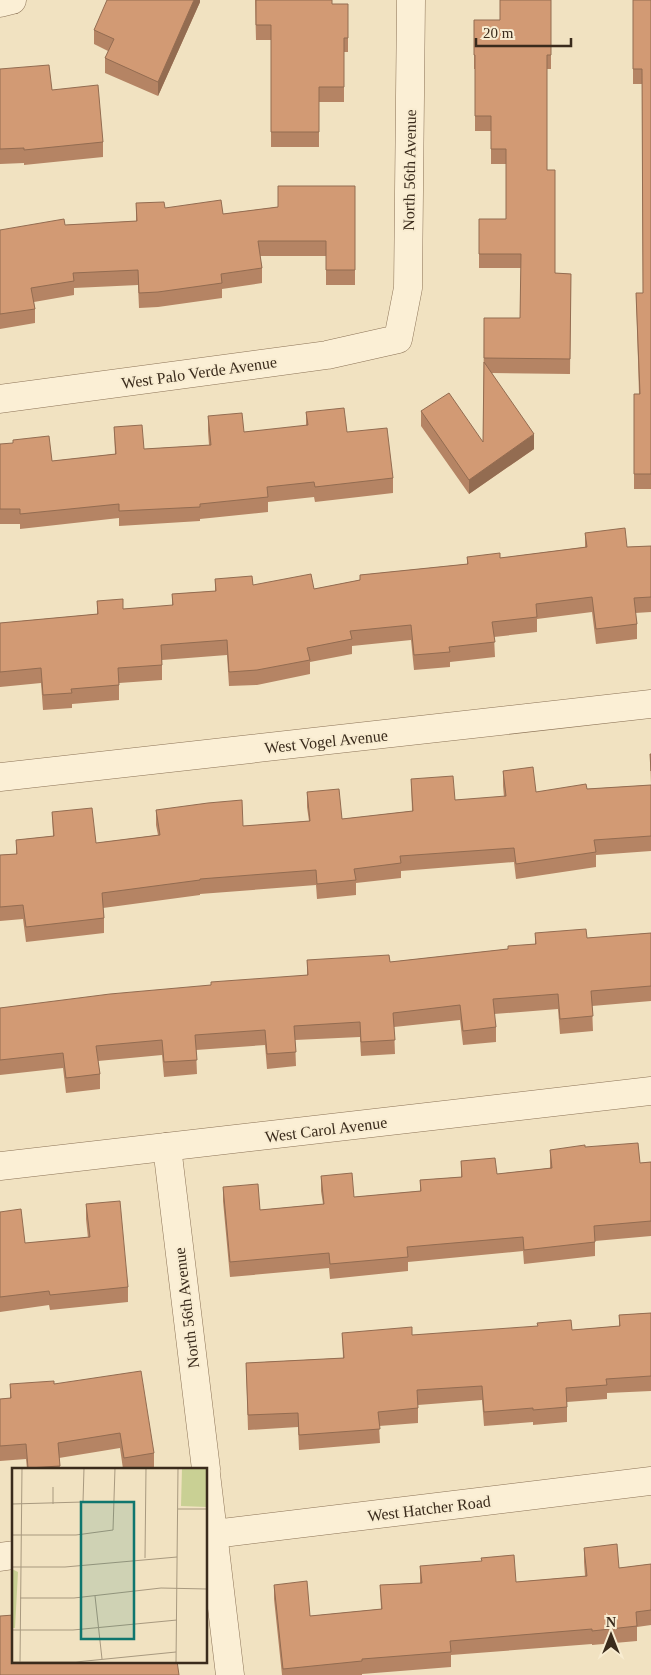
<svg xmlns="http://www.w3.org/2000/svg" width="651" height="1675" font-family="'Times New Roman',serif">
  <rect width="100%" height="100%" fill="#f1e2c1"/>
  <g fill="none" stroke-linecap="round" stroke-linejoin="round">
    <g stroke="#8c7357" stroke-width="29">
      <g id="minor">
        <polyline points="0,3 12,0"/>
        <polyline points="0,399 327,355 398,339 408,288 411,0"/>
        <polyline points="0,777 651,704"/>
        <polyline points="167,1147 206,1469"/>
        <polyline points="0,1166 651,1091"/>
        <polyline points="206,1474 230,1675"/>
        <polyline points="206,1535 651,1481"/>
        <polyline points="0,1557 14,1555"/>
      </g>
    </g>
    <use href="#minor" stroke="#fbefd5" stroke-width="28"/>
  </g>
  <g fill="#b58464">
    <polygon points="200,0 200,2 158,96 105,73 105,58 108,51 94,44 94,30"/>
    <polygon points="255,0 332,4 348,4 348,52 344,52 344,102 319,102 319,147 271,147 271,40 256,40"/>
    <polygon points="551,0 551,69 547,69 547,170 555,273 571,274 570,374 492,373 534,449 469,494 421,426 421,411 483,442 484,318 520,318 521,268 479,268 479,219 506,219 506,164 491,164 491,131 475,131 475,69 474,69 474,20 500,20"/>
    <polygon points="633,0 651,0 651,489 634,489 634,394 639,394 636,293 643,293 642,84 633,84"/>
    <polygon points="0,69 52,90 103,142 103,157 24,165 24,163 0,164"/>
    <polygon points="355,186 355,285 326,285 326,256 260,256 262,268 262,283 222,289 222,298 158,307 139,308 138,285 74,288 74,295 34,302 35,309 35,323 0,329 0,230 65,225 136,221 136,203 165,208 223,214 278,207"/>
    <polygon points="306,412 347,432 393,478 393,493 315,502 314,497 268,502 268,512 200,519 200,521 119,526 119,518 20,529 20,524 0,524 0,444 52,461 115,454 114,427 144,449 209,445 208,431 208,416 244,432 306,426"/>
    <polygon points="585,533 627,547 651,546 651,612 635,613 637,624 637,639 596,644 592,612 537,619 537,632 494,637 495,657 450,662 450,667 414,670 411,640 352,646 352,654 310,662 310,674 257,685 229,686 227,655 162,660 162,680 119,683 119,700 72,704 72,708 43,710 41,683 0,687 0,623 97,614 97,601 123,609 172,606 172,594 215,591 215,579 253,585 314,589 360,580 360,575 467,564 467,557 500,558 585,547"/>
    <polygon points="650,754 651,754 651,851 596,855 596,867 516,879 514,862 401,871 401,878 356,883 356,895 317,899 316,885 200,894 200,895 103,908 104,918 104,933 26,942 23,919 0,921 0,855 16,854 16,840 53,836 52,812 96,843 158,835 156,825 156,810 243,826 309,821 307,807 307,792 342,819 412,811 411,779 455,800 504,797 503,786 503,771 536,792 651,785"/>
    <polygon points="535,933 587,938 651,933 651,1001 592,1006 593,1031 560,1034 558,1009 494,1014 496,1027 496,1042 463,1045 460,1020 394,1027 395,1054 361,1056 360,1037 295,1040 296,1066 267,1069 265,1045 196,1050 197,1074 164,1077 162,1055 98,1061 100,1074 100,1089 66,1093 63,1068 0,1075 0,1008 307,975 307,960 390,962 508,949 535,944"/>
    <polygon points="585,1147 640,1163 651,1162 651,1236 595,1241 595,1256 524,1264 523,1251 408,1262 408,1271 330,1279 329,1268 230,1277 223,1201 223,1187 260,1210 323,1204 321,1191 321,1176 354,1197 420,1191 420,1180 461,1177 461,1161 497,1174 550,1168 550,1150"/>
    <polygon points="86,1204 128,1287 128,1302 50,1310 49,1305 0,1312 0,1212 25,1243 88,1238 86,1219"/>
    <polygon points="651,1313 651,1391 607,1393 607,1399 567,1402 567,1422 533,1425 533,1422 484,1426 482,1400 418,1405 418,1423 379,1426 380,1443 299,1450 298,1427 248,1430 246,1363 343,1358 342,1333 412,1335 572,1330 619,1326 619,1315"/>
    <polygon points="10,1384 54,1384 154,1453 154,1468 123,1469 120,1448 59,1458 60,1469 27,1469 26,1459 0,1461 0,1399 10,1398"/>
    <polygon points="584,1548 619,1568 651,1564 651,1625 637,1627 637,1641 592,1645 592,1644 451,1655 451,1667 362,1674 362,1675 282,1675 274,1599 274,1585 310,1616 381,1609 380,1585 420,1583 420,1566 516,1582 585,1576 584,1562"/>
  </g>
  <g fill="#936c51">
    <polygon points="194,0 200,0 200,2 158,96 158,82"/>
    <polygon points="534,434 534,449 469,494 469,480"/>
  </g>
  <g fill="#d29a74" stroke="#936c51">
    <polygon points="107,0 194,0 158,82 105,58 114,39 94,30"/>
    <polygon points="256,0 332,0 332,4 348,4 348,38 344,38 344,87 319,87 319,132 271,132 271,25 256,25"/>
    <polygon points="500,0 551,0 551,55 547,55 547,170 555,170 555,273 571,274 570,359 484,358 484,318 520,318 521,254 479,254 479,219 506,219 506,149 491,149 491,116 475,116 475,55 474,55 474,20 500,20"/>
    <polygon points="633,0 651,0 651,474 634,474 634,394 640,394 636,293 643,293 642,69 633,69"/>
    <polygon points="49,65 52,90 98,85 103,142 24,150 24,148 0,149 0,69"/>
    <polygon points="278,186 355,186 355,270 326,270 326,241 258,241 262,268 221,274 222,283 158,292 139,293 138,270 73,273 74,281 31,288 35,309 0,314 0,230 64,219 65,225 137,221 136,203 164,202 165,208 221,200 223,214 278,207"/>
    <polygon points="484,362 534,434 469,480 421,411 449,393 483,442"/>
    <polygon points="344,408 347,432 387,428 393,478 315,487 314,482 267,487 268,497 200,504 200,507 119,511 119,504 20,514 20,509 0,509 0,444 13,443 13,440 49,436 52,461 116,454 114,427 142,425 144,449 211,445 208,416 242,413 244,432 308,425 306,412"/>
    <polygon points="625,528 627,547 651,546 651,597 634,598 637,624 596,629 592,597 536,604 537,617 492,622 495,642 449,647 450,652 414,655 411,625 350,631 352,639 307,648 310,660 257,670 229,672 227,640 161,645 162,665 118,668 119,685 71,689 72,693 43,695 41,668 0,672 0,623 98,614 97,601 123,599 123,609 173,605 172,594 216,591 215,579 252,576 253,585 311,574 314,589 360,580 360,575 468,564 467,557 500,553 500,558 587,547 585,533"/>
    <polygon points="650,754 651,754 651,771"/>
    <polygon points="533,767 536,792 586,784 587,789 651,785 651,836 594,840 596,852 516,864 514,848 400,856 401,863 354,869 356,880 317,884 316,870 200,879 200,880 102,893 104,918 26,927 23,905 0,907 0,855 17,854 16,840 54,836 52,812 92,808 96,843 160,835 156,810 208,803 242,800 243,826 310,821 307,792 339,789 342,819 413,811 411,779 453,776 455,800 506,796 503,771"/>
    <polygon points="586,929 587,938 651,933 651,986 591,991 593,1016 560,1019 558,994 493,999 496,1027 463,1031 460,1005 393,1013 395,1040 361,1042 360,1022 294,1026 296,1052 267,1054 265,1030 195,1035 197,1060 164,1062 162,1040 96,1046 100,1074 66,1078 63,1053 0,1060 0,1008 110,994 211,985 211,982 308,975 307,960 389,955 390,962 508,949 508,946 536,944 535,933"/>
    <polygon points="638,1143 640,1163 651,1162 651,1221 594,1226 595,1242 524,1250 523,1237 407,1247 408,1257 330,1264 329,1253 230,1262 223,1187 258,1184 260,1210 324,1204 321,1176 352,1173 354,1197 421,1191 420,1180 462,1177 461,1161 495,1158 497,1174 552,1168 550,1150 585,1145 585,1147"/>
    <polygon points="120,1201 128,1287 50,1295 49,1291 0,1297 0,1212 21,1209 25,1243 90,1237 86,1204"/>
    <polygon points="651,1313 651,1376 606,1379 607,1385 566,1388 567,1407 533,1410 533,1408 484,1412 482,1386 417,1390 418,1408 378,1412 380,1429 299,1435 298,1413 248,1415 246,1363 344,1358 342,1333 412,1327 412,1335 538,1326 537,1323 571,1320 572,1330 620,1326 619,1315"/>
    <polygon points="141,1371 154,1453 124,1458 120,1433 58,1443 60,1466 28,1468 26,1444 0,1446 0,1399 11,1398 10,1384 54,1381 54,1384"/>
    <polygon points="617,1544 619,1568 651,1564 651,1610 636,1612 637,1626 592,1631 592,1629 450,1641 451,1652 362,1659 362,1661 283,1669 274,1585 307,1581 310,1616 382,1609 380,1585 422,1583 420,1566 482,1561 481,1558 514,1555 516,1582 587,1576 584,1548"/>
    <polygon points="14,1615 14,1661 177,1661 179,1675 0,1675 0,1616"/>
  </g>
  <g text-anchor="middle" stroke-width="4" stroke-linejoin="round" paint-order="stroke">
    <g font-size="16" fill="#3a2b1c" stroke="#f8ecd1">
      <text transform="translate(409 170) rotate(-89)" y="6">North 56th Avenue</text>
      <text transform="translate(199 372) rotate(-8)" y="6">West Palo Verde Avenue</text>
      <text transform="translate(326 741) rotate(-6)" y="6">West Vogel Avenue</text>
      <text transform="translate(326 1129) rotate(-7)" y="6">West Carol Avenue</text>
      <text transform="translate(186 1308) rotate(-97)" y="6">North 56th Avenue</text>
      <text transform="translate(429 1508) rotate(-7)" y="6">West Hatcher Road</text>
    </g>
  </g>
  <g transform="translate(12 1468)">
    <rect width="195" height="195" fill="#f1e2c1"/>
    <path d="M170,0H195V39L169,38ZM0,101L6,104L3,160H0Z" fill="#c9d094"/>
    <path fill="none" stroke="#a8997f" stroke-width="1" d="M0,36L71,34L72,0M41,36V19M166,41H195M0,67H64L101,62L103,0M133,90L134,0M0,99H53L165,89M83,128L90,191M8,130H62L149,120L195,121M0,162H61L165,152M0,194H64L164,184M8,195L10,0M164,195L166,0"/>
    <path fill="#0f766e" fill-opacity="0.15" stroke="#0f766e" stroke-width="2.5" d="M69,34H122V171H69Z"/>
    <rect width="195" height="195" fill="none" stroke="#3a2b1c" stroke-width="2.5"/>
  </g>
  <g transform="translate(611 1635)" stroke="#f8ecd1" stroke-width="4" paint-order="stroke">
  <path d="M0-4L9 19L0 12L-9 19Z" fill="#3a2b1c"/>
  <text y="-8" font-size="14" font-weight="bold" text-anchor="middle" fill="#3a2b1c">N</text>
  </g>
  <path d="M476 38v8h95v-8" fill="none" stroke="#3a2b1c" stroke-width="2.5"/>
  <text x="483" y="38" font-size="15" fill="#3a2b1c" stroke="#f8ecd1" stroke-width="4" paint-order="stroke">20 m</text>
</svg>
